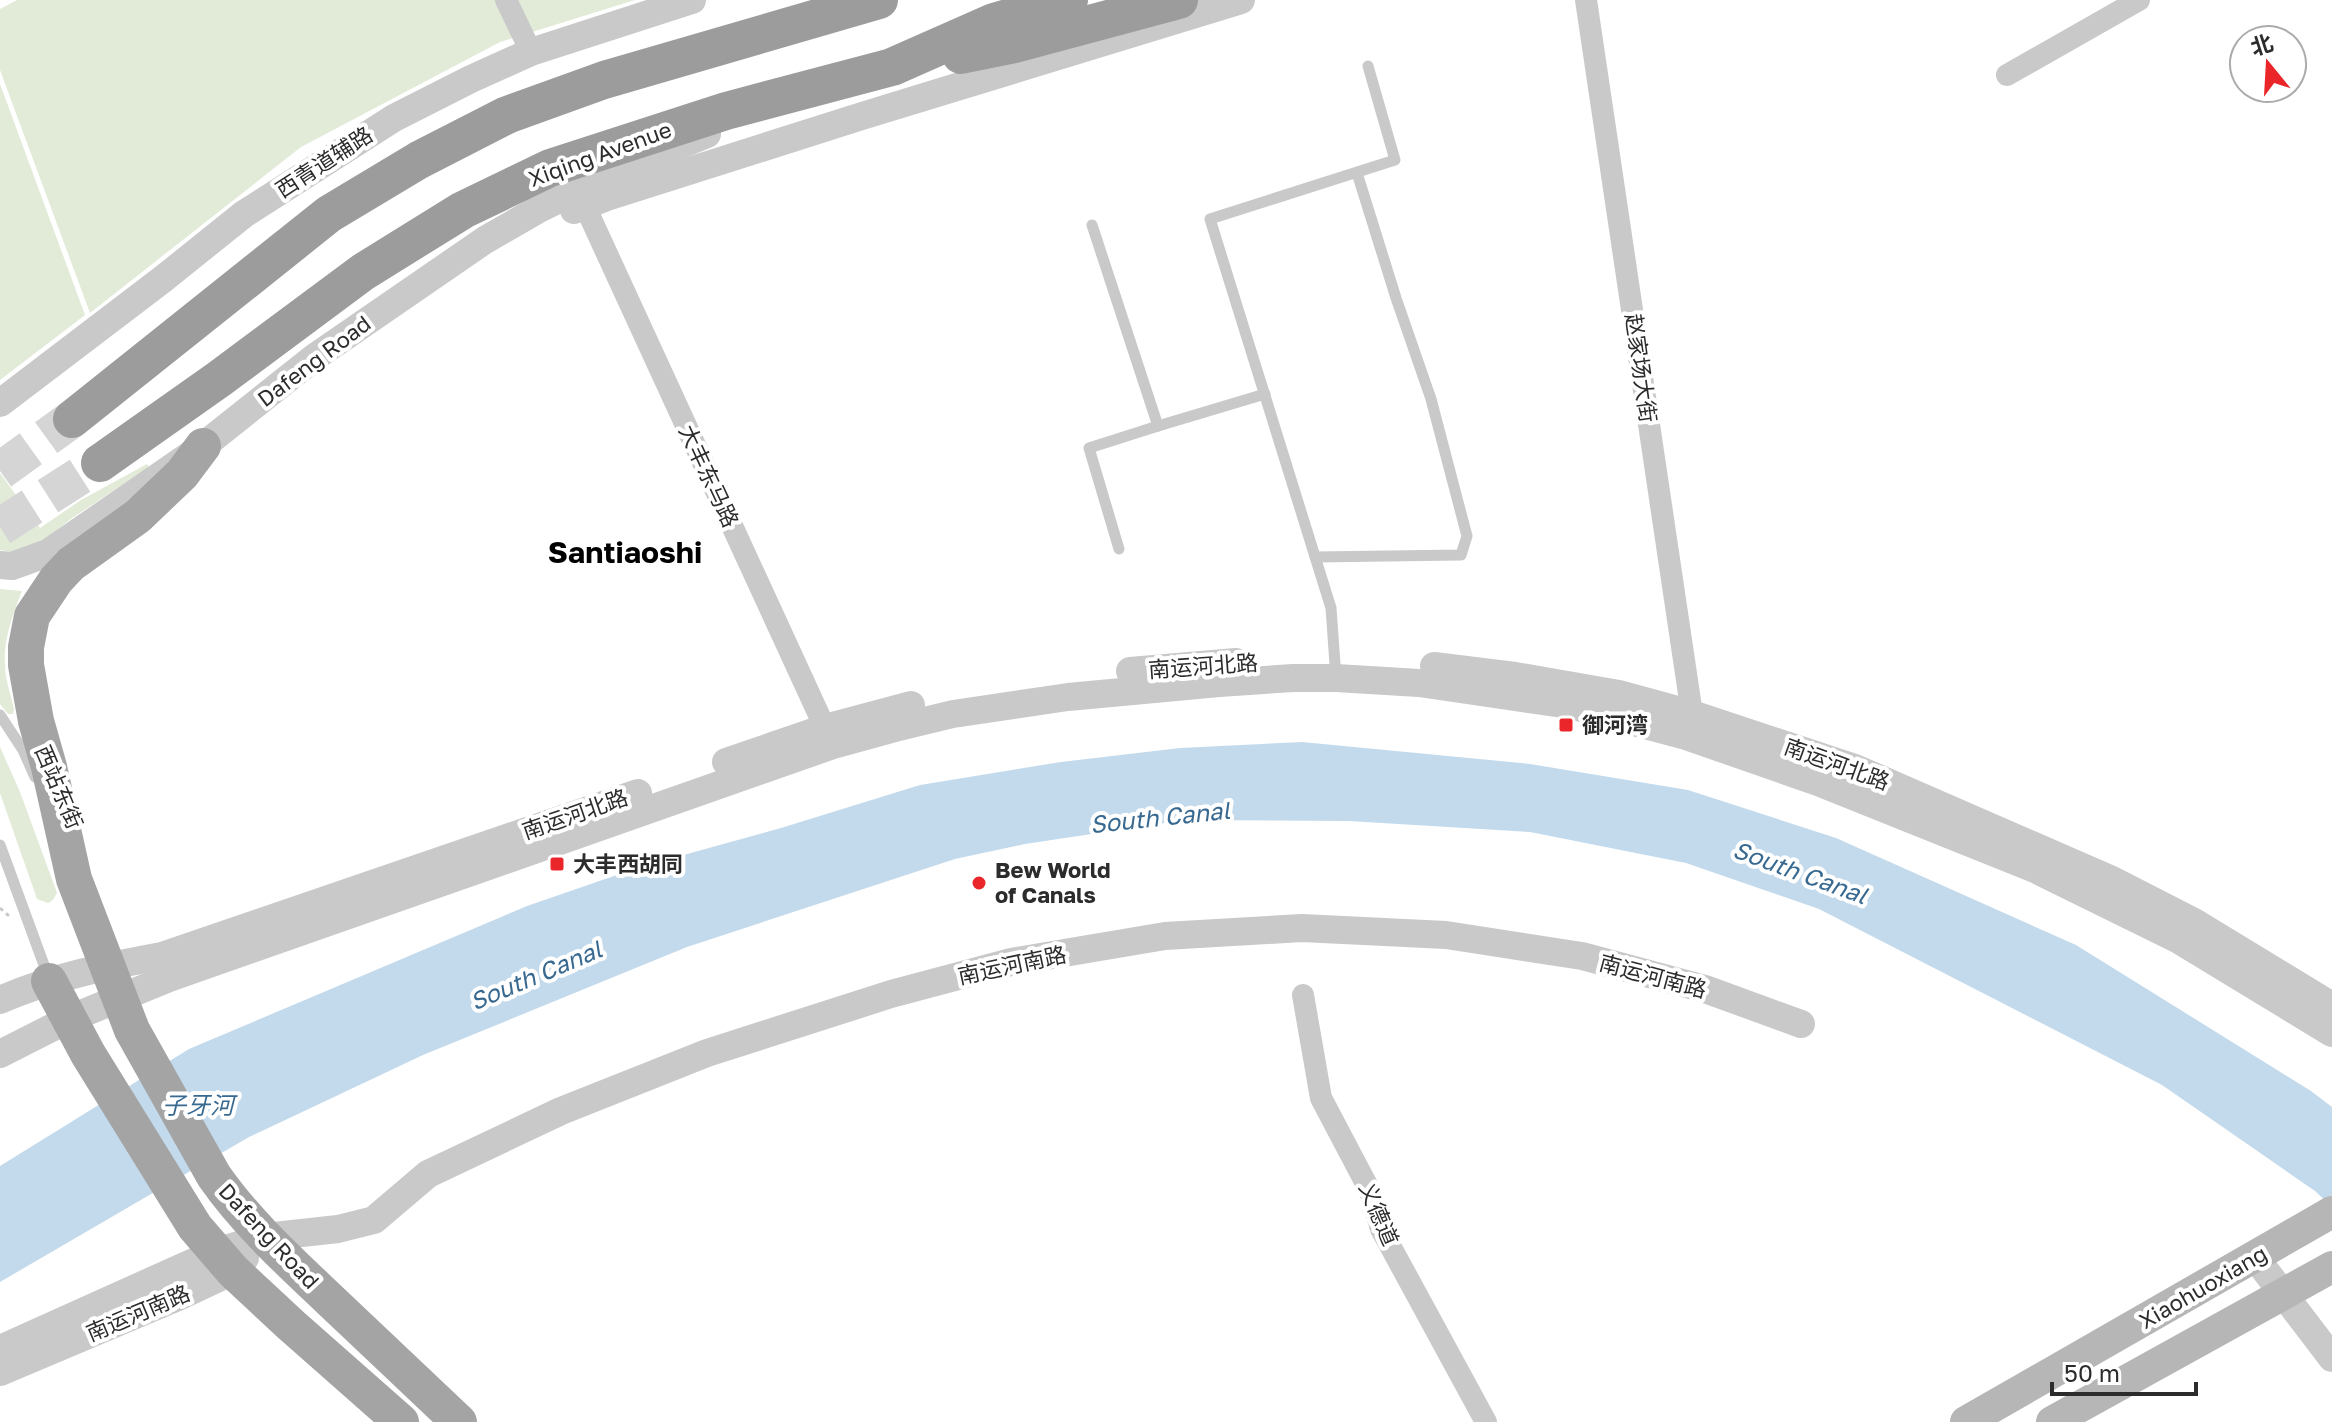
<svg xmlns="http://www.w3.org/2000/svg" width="2332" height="1422" font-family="'Golos Text','Noto Sans SC',sans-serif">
  <rect width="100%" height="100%" fill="#fff"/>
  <g fill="#e1ebd8">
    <polygon points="17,0 635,0 500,42 301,147 90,313 0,70 0,9"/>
    <polygon points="0,84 85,315 0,380"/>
    <polygon points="147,464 149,467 72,518 43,541 21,550 10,552 0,550 0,473 40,528 81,500"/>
    <path d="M0,589L22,591C13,614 3,640 5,665C5,680 11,695 14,709L13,714H8L0,704Z"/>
    <polygon points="0,747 20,792 57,893 53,900 48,903 37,899 0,793"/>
  </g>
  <polygon fill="#c3daec" points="1302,742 1530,764 1688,790 1836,838 2076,945 2311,1091 2332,1107 2332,1207 2315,1191 2162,1085 1819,909 1686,863 1530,832 1349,821 1185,820 1025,844 955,859 687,947 423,1055 249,1137 0,1282 0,1166 189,1049 527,906 640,867 781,828 920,785 1061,762 1180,748"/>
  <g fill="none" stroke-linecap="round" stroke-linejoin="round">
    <g stroke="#d5d5d5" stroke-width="38" stroke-dasharray="38 19" stroke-linecap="butt">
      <polyline points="0,471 72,419"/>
      <polyline points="0,527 100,463"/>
    </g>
    <polyline stroke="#c9c9c9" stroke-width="3" stroke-dasharray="4 4" stroke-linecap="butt" points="0,908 9,916"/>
    <g stroke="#c9c9c9" stroke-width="11">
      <polyline points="1092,225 1158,426 1265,394"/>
      <polyline points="1119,549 1089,448 1158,426"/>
      <polyline points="1315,557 1461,555 1467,536 1431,399 1396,298 1357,173"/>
      <polyline points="1336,678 1331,608 1210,219 1395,160 1368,66"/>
      <polyline points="0,715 23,750 35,777"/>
      <polyline points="0,845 48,976"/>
    </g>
    <g stroke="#c9c9c9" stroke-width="22">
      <polyline points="506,0 531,52"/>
      <polyline points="1586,0 1692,714 1689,726"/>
      <polyline points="2007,75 2139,0"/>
      <polyline points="585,206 831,741"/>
      <polyline points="1303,995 1321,1098 1370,1191 1381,1229 1486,1422"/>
    </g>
    <g stroke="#c9c9c9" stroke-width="28">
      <polyline points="574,210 607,197 862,116 1241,0"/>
      <polyline points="0,403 163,279 244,214 394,118 471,79 531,52 692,0"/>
      <polyline points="0,565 12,566 48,553 203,446 315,357 485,240 537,210 614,172 707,134"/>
      <polyline points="1434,666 1515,676 1619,694 1692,714 1855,768 2110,879 2194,922 2332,1006"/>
      <polyline points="1130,671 1236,662"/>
      <polyline points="726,762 825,728 911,705"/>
      <path d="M0,1000C52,977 107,966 162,956L638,793"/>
      <polyline points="0,1054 69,1019 169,978 833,745 895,728 953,714 1068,697 1219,683 1293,678 1336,678 1419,683 1570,705 1686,736 1818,782 2035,869 2179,940 2332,1033"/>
      <polyline points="2255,1257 2332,1358"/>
      <polyline points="0,1349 216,1252 265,1237 338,1229 374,1220 428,1174 561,1111 707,1053 891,994 1011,962 1165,936 1302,928 1446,935 1582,956 1705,989 1801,1024"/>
      <polyline points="0,1372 180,1296 233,1271 245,1258"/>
    </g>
    <g stroke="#b6b6b6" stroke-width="32">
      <polyline points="1966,1422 2332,1212"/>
      <polyline points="2052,1422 2332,1267"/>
    </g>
    <g stroke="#a4a4a4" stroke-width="36">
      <path d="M203,446L182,474L138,516L71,564L56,580L32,616L26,647V665L36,721L49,767L74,879L92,926L132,1030L214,1176C246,1222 289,1261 330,1300C373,1341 416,1381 459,1422"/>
      <polyline points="49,981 88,1054 195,1227 233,1271 291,1325 401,1422"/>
    </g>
    <g stroke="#9c9c9c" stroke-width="38">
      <polyline points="961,55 1015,44 1179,0"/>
      <polyline points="72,419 329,214 419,160 507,115 604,80 879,0"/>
      <polyline points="100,463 219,379 363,272 463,210 550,168 726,111 892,67 994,22 1069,0"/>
    </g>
  </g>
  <g fill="#eb262a" stroke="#fff" stroke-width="3">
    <rect x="1558" y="717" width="16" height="16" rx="4"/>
    <rect x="549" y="856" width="16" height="16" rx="4"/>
    <circle cx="979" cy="883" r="8"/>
  </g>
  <g text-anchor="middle" stroke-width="8" stroke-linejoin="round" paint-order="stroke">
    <g font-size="22" fill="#2c2c2c" stroke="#fff">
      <text transform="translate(600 154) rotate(-20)" y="8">Xiqing Avenue</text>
      <text transform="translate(324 162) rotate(-33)" y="8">西青道辅路</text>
      <text transform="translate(314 361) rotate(-37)" y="8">Dafeng Road</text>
      <text transform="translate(1641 368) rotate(82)" y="8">赵家场大街</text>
      <text transform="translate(709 476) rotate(65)" y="8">大丰东马路</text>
      <text transform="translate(1203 666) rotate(-4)" y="8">南运河北路</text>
      <text transform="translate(1837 764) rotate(20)" y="8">南运河北路</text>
      <text transform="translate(59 787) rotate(67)" y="8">西站东街</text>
      <text transform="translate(575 814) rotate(-19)" y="8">南运河北路</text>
      <text transform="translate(1012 965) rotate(-12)" y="8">南运河南路</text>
      <text transform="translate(1653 976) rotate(15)" y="8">南运河南路</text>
      <text transform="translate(1379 1214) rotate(67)" y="8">义德道</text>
      <text transform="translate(269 1236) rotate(47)" y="8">Dafeng Road</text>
      <text transform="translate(2203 1287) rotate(-30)" y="8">Xiaohuoxiang</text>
      <text transform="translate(138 1313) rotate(-23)" y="8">南运河南路</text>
    </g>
    <g font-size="22" font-weight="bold" fill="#2c2c2c" stroke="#fff" text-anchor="start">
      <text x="1582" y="733">御河湾</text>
      <text x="573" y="872">大丰西胡同</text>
      <text x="995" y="878">Bew World<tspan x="995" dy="25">of Canals</tspan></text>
    </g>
    <g font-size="24" font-style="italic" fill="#386990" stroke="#fff">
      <text transform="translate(1160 818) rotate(-6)" y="8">South Canal</text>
      <text transform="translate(1800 873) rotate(20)" y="8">South Canal</text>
      <text transform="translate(536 976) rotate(-23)" y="8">South Canal</text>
      <text x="198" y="1114">子牙河</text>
    </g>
    <g font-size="30" font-weight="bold" fill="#000" stroke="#fff">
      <text x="625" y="563">Santiaoshi</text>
    </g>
  </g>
  <g transform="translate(2268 64) rotate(342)"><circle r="38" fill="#ffffff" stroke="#ababab" stroke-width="2"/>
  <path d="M0-6L14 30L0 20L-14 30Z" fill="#eb262a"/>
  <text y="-12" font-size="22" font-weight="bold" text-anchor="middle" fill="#2c2c2c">北</text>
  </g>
  <path d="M2052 1382v12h144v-12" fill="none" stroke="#2c2c2c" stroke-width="4"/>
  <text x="2064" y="1382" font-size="24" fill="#2c2c2c" stroke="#ffffff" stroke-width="6" paint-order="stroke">50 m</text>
</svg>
